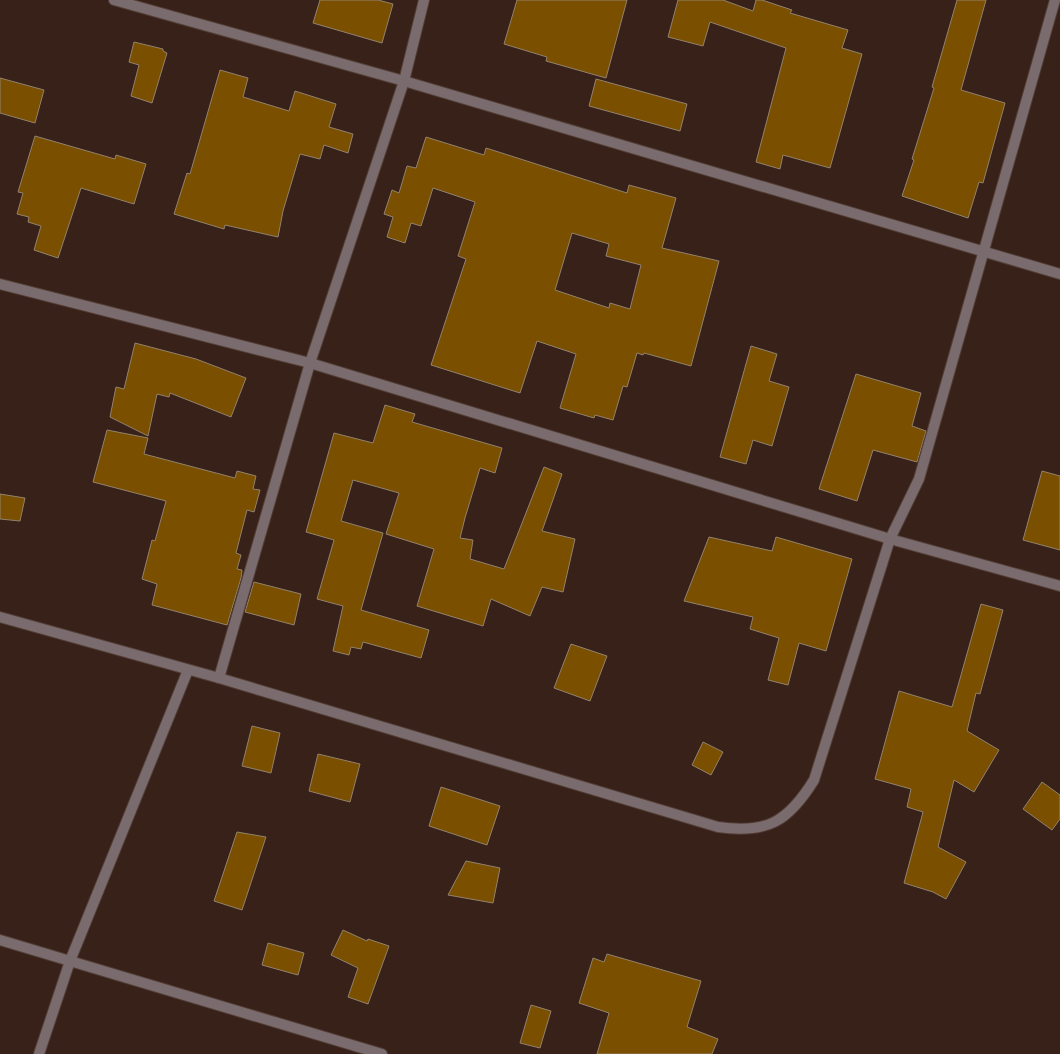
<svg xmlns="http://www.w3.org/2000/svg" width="1060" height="1054" font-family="'DejaVu Sans',sans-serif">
  <rect width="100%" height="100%" fill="#372118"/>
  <g fill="#7a5000" stroke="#93826d" fill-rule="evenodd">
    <polygon points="320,0 378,0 393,4 382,43 313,23"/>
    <polygon points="517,0 627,0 606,78 546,61 547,57 504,44"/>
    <polygon points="678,0 723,0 753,11 756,0 762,0 792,10 790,13 848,30 842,48 862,54 830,168 783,155 780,169 756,162 786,48 710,22 703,46 668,37"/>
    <polygon points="957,0 986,0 961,90 1005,103 983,183 979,182 968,218 902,196 914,160 912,159 934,88 932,87"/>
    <polygon points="134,42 163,49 163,51 167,53 152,103 131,96 139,65 129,62"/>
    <polygon points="220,70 248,78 243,97 289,111 295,91 336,104 329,127 353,134 348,153 324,145 320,159 300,154 283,211 278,237 225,225 224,229 174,214 187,173 190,174"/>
    <polygon points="0,78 44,90 35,123 0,113"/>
    <polygon points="596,79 687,104 680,131 589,106"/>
    <polygon points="35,136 115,159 116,155 146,164 134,204 81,188 58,258 34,250 41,226 28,222 29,217 17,214 23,193 18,192"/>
    <path d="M426,137L484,155L486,148L627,193L629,185L676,198L662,248L719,261L691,366L644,353L643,355L637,353L627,387L623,386L613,420L595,415L594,418L560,408L576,354L537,341L520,393L431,365L466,259L458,256L475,202L433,188L421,226L411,223L405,243L387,237L393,217L384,214L392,190L399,193L407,166L416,168ZM572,233L609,244L606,256L641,265L630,309L610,303L609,308L555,290Z"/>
    <polygon points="135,343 196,359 246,378 231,417 170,393 169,397 157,394 148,436 110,417 116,387 124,389"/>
    <polygon points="751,346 777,354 769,381 789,387 772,446 753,440 746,464 720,457"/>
    <polygon points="856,374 921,393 912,426 926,431 917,462 873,450 857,501 819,489"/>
    <polygon points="385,405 415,414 412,422 502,448 495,473 480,468 465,518 460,538 473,540 470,559 504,569 544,467 562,474 542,531 575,539 563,592 542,587 530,616 491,599 483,626 417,606 434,549 386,534 399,493 353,480 341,521 383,533 361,610 429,630 421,658 363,642 361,649 351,647 349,655 333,651 343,606 317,599 334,540 306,532 334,433 373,443"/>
    <polygon points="107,430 148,438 144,454 235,478 237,471 256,476 253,489 260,490 254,512 247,510 236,553 241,555 237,569 242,570 241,578 227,625 152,605 157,584 142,579 152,540 155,541 166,501 93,482"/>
    <polygon points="1042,471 1060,476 1060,550 1023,540"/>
    <polygon points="0,494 25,498 20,521 0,519"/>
    <polygon points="709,537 772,551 776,537 852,559 826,651 799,643 788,685 768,680 779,638 750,629 753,617 684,601"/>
    <polygon points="254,582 301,594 294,625 245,612"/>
    <polygon points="981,604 1003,610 980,694 976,693 967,731 999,750 974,792 954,780 938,847 966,862 946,899 933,892 904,883 923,812 907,807 911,789 875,779 899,691 952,707"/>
    <polygon points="571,644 607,656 590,701 554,688"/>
    <polygon points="252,726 280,733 271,773 242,766"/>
    <polygon points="703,742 723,752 711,775 692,765"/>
    <polygon points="318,754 360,764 350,802 309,791"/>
    <polygon points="1042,782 1060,795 1060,819 1052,830 1023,809"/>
    <polygon points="441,787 500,806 487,845 429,826"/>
    <polygon points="237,832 266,837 242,910 214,901"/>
    <polygon points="466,861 500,868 493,903 448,895"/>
    <polygon points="343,930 367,941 368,939 389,946 368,1004 348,997 358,968 331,955"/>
    <polygon points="268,943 304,953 298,975 262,965"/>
    <polygon points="607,954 701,981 687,1027 718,1039 712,1054 597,1054 609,1013 579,1003 593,958 604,962"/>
    <polygon points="531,1005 551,1011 540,1048 520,1043"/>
  </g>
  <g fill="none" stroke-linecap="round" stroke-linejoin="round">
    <g stroke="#533e36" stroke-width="12">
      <g id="street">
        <polyline points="114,0 404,81 1060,274"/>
        <polyline points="0,284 310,363 890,539 1060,586"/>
        <path d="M0,617L219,678L718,827C767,834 788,822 814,780L890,539L919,479L1055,0"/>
        <polyline points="219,678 310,363 404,81 424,0"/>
        <polyline points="0,940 70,961 188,670"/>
        <polyline points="39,1054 70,961 382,1054"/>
      </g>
    </g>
    <use href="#street" stroke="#7a6c6e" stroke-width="10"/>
  </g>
</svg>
